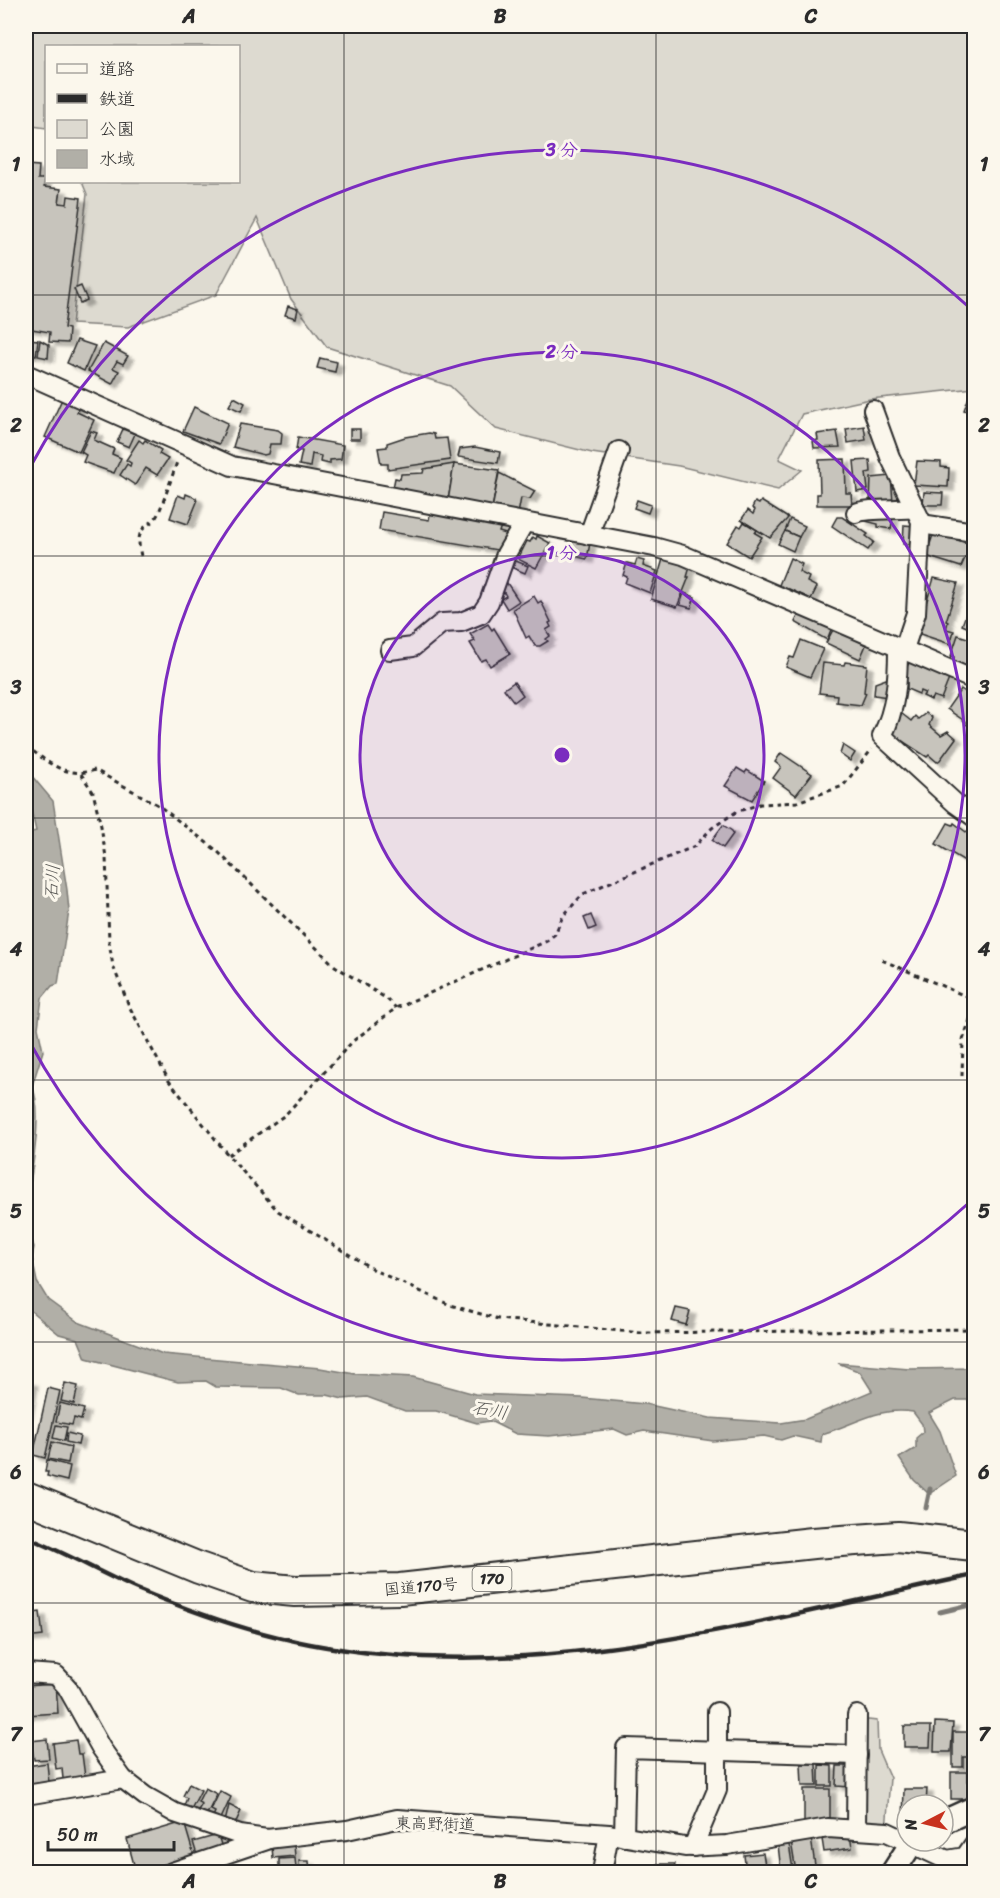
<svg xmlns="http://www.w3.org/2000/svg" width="1000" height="1898" font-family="Sriracha,'Klee One',sans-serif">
  <defs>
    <filter id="shadow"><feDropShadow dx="6" dy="4" stdDeviation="1.5" flood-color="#0004"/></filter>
  </defs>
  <rect width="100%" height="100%" fill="#fbf7ec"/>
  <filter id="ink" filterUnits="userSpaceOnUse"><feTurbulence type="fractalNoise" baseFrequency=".0167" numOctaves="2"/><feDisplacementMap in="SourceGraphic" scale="12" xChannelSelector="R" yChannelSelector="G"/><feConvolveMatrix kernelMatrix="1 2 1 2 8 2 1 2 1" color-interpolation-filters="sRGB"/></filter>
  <g filter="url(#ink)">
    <g fill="#dddad0" stroke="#84827e" stroke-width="1.5">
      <polygon points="26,26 974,26 974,388 870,399 802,414 779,459 802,470 778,490 679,466 592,453 496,429 450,386 327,347 291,299 257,218 216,295 128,327 72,324 87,194 82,182 238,182 238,46 46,46 46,128 26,125"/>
      <polygon points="859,1719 877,1721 878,1750 890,1778 886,1831 857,1829"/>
    </g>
    <g fill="#b1afa7" stroke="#7b7a75" stroke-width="1.5">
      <path d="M26,769L53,801L67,890L69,911L58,984L52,986L42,998L38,1028L43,1051L32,1086C45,1114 29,1181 26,1214V1131L33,1098L28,1094L26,1101V970L32,932L26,910V844H29V833L36,831L30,805L26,799Z"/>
      <path d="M26,1221L34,1247L32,1258L37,1282L48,1300L78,1322L163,1354L320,1368L355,1374L413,1377L475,1394L582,1398L645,1404L710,1418L781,1423L806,1419L872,1391L860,1372L838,1363L909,1369L974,1368V1400H955L929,1413L940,1431L956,1476L929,1494L914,1480L899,1458L916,1448V1438L923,1432L922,1424L913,1412C879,1406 854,1425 822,1434L821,1442L793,1436L781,1440L764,1436L713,1441L644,1431L627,1435L614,1429L549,1436L516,1434L490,1421L477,1423L436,1411H405L367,1397L343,1399L327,1395H299L281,1388L216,1387L206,1381L178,1382L86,1358L78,1339L59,1334L26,1307Z"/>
    </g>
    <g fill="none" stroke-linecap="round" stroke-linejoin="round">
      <g stroke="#7b7a75" stroke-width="5">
        <polyline points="926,1508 930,1489"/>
        <polyline points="940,1612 974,1604"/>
      </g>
    </g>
    <g fill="#c7c4bc" stroke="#2b2b2b" stroke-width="1.5" filter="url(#shadow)">
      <polygon points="26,165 39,166 38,179 45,179 44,187 61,189 59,203 67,204 68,196 81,198 64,328 69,329 68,343 49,342 50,332 26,328"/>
      <polygon points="81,286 87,300 80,303 74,289"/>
      <polygon points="288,306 298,309 296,318 285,315"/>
      <polygon points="28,339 38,340 36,355 26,355"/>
      <polygon points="40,340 49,345 48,358 38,356"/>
      <polygon points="77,340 95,346 84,371 67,363"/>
      <polygon points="104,343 128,356 123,364 117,361 113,368 119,371 112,384 88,371"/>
      <polygon points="320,358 337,362 335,372 317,368"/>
      <polygon points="970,394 974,395 974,419 968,416 969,412 964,410"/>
      <polygon points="234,397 245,403 241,411 229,406"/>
      <polygon points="62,399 79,407 77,412 94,420 79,452 45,437"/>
      <polygon points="194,407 228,423 219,444 183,431"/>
      <polygon points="240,424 278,430 282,433 281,444 270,444 268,454 264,455 233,447"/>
      <polygon points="864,426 866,440 848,443 846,429"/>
      <polygon points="123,429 135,434 129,447 117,442"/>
      <rect x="350" y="429" width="10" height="10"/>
      <polygon points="91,431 97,433 94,440 114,449 112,454 121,458 114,473 83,462 86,455 81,452"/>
      <polygon points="837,431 840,447 814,448 813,441 818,440 817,434"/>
      <polygon points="429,433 434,434 435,439 447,438 450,460 388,469 388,464 381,464 378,448 387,447 387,443 405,437"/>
      <polygon points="298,437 343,445 341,459 330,460 330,464 320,462 321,456 312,454 310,467 299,465 302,451 296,450"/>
      <polygon points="139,440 143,443 145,440 161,450 159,454 168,459 157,475 146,468 135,485 120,475 127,464 130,466 131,463 126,460"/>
      <polygon points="475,447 500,452 498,463 458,457 460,449"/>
      <polygon points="845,459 846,493 851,493 852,505 817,505 817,494 820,494 819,460"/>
      <polygon points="870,460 871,472 866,473 868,490 857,492 854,461"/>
      <polygon points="917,461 941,462 941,467 949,468 948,487 914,485"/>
      <polygon points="454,464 448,501 393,488 395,478 400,479 401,474 423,473 424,469"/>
      <polygon points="454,464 499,470 492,509 448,501"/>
      <polygon points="499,473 535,491 530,499 521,498 518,514 492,509"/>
      <polygon points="891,476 893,502 870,504 871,478"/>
      <polygon points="924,492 943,493 942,505 923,505"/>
      <polygon points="186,494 196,498 197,502 188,524 170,518 178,495 185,498"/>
      <polygon points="637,500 651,505 648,513 634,508"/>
      <polygon points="761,501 788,518 770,538 741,520 748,510 753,514 755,510 752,508 755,502 759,504"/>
      <polygon points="382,512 429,520 430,514 501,526 499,532 506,534 503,551 379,530"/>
      <polygon points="893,516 891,529 878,527 878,524 861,520"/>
      <polygon points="837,517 842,517 868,534 866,536 874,542 868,550 832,526"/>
      <polygon points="790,519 805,526 799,537 785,531"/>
      <polygon points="744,522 757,530 755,533 762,537 749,557 727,543 738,525 741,527"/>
      <polygon points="904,525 916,526 915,544 903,544"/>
      <polygon points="785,531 799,537 793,551 778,544"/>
      <polygon points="934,532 972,545 968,559 965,558 961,567 926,556"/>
      <polygon points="537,536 550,543 536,568 518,559 527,541 530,542 533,537 536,539"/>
      <polygon points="572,540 590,543 587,559 569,555"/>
      <polygon points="790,558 802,564 799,572 809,577 807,582 817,587 811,599 789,589 789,592 779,585"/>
      <polygon points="637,559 644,561 643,566 657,571 650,593 625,583 627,577 623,575 627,563 635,565"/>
      <polygon points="663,559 690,567 687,577 689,577 677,607 651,599"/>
      <polygon points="516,561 528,566 525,573 513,568"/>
      <polygon points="934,578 958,583 946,621 948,622 946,629 954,631 950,644 917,633"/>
      <polygon points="507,583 519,601 507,609 501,599 506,596 501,587"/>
      <polygon points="684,593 695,597 691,608 680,605"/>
      <polygon points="534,596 538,603 541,601 551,622 549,623 551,627 546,630 550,636 546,639 548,641 540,646 535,646 529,636 526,638 513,609"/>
      <polygon points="972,598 974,599 974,630 962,625"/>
      <polygon points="800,612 832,627 827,640 795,622"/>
      <polygon points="488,624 492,630 494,628 510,654 490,666 486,659 481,661 470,643 475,641 470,634"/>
      <polygon points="834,628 866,645 860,659 826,643"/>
      <polygon points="958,635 974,640 974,669 953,661 954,657 951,656"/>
      <polygon points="801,640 823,649 810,677 786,667 790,657 794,658"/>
      <polygon points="910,661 949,679 941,699 933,696 931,700 923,696 925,693 920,691 919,694 907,689 907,682 904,681 907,674 904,673"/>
      <polygon points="845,662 867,665 864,692 866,693 861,705 836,702 837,695 819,693 823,663 844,665"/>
      <polygon points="886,679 890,679 888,697 874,695 875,683"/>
      <polygon points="514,682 523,695 514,702 504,689"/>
      <polygon points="961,689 974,698 974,728 965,724 966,722 947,709"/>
      <polygon points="901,713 911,721 915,716 918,719 926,713 932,718 929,725 941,735 948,731 956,738 940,760 937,762 929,755 927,757 901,740 897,745 890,736"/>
      <polygon points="843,745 855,753 850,761 840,754"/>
      <polygon points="781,753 812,774 796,795 773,778 781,767 775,762"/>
      <polygon points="737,768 745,773 747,770 764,781 752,800 725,786"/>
      <polygon points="948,823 953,825 954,823 974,838 974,852 968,863 936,844"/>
      <polygon points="723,825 732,831 733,834 723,848 712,840"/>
      <polygon points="591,915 596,927 589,930 584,918"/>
      <polygon points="676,1308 690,1311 686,1325 672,1321"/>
      <polygon points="26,1381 32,1382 26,1415"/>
      <polygon points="65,1383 78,1386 74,1404 61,1401"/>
      <polygon points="48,1388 60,1391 45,1458 33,1455"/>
      <polygon points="60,1403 84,1409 81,1420 74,1418 72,1425 56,1422"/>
      <polygon points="56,1425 67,1427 64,1441 53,1438"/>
      <polygon points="67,1433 80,1436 78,1445 66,1442"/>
      <polygon points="52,1442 71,1447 68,1463 48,1459"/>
      <polygon points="47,1460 70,1466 67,1481 47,1476 48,1472 45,1472"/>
      <polygon points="40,1612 43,1636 26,1638 26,1614"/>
      <polygon points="56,1684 58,1713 26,1715 26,1686"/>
      <polygon points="935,1722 953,1723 951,1752 934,1752"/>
      <polygon points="904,1726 931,1726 930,1747 904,1747"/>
      <polygon points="953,1732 974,1732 974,1757 963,1757 963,1767 953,1767"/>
      <polygon points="47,1739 49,1759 34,1760 31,1741"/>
      <polygon points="76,1740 78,1754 82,1754 85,1777 63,1779 62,1768 56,1769 53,1743"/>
      <polygon points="47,1763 49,1783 26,1786 26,1766"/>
      <polygon points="801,1764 816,1764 817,1786 802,1786"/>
      <polygon points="819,1765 832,1766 832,1786 819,1786"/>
      <polygon points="837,1766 851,1766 851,1787 836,1786"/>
      <polygon points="951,1772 968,1772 968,1783 974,1783 974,1799 951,1799"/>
      <polygon points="189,1784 201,1790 190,1811 183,1808 187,1798 183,1796"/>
      <polygon points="205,1788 217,1794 206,1816 197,1812 202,1804 198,1802"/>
      <rect x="804" y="1789" width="26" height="36"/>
      <polygon points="904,1789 927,1789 926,1805 907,1805 907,1820 903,1820"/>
      <polygon points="220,1791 231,1797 219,1823 212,1819 215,1812 211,1810"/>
      <polygon points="229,1805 241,1811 234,1826 225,1822"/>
      <polygon points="184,1822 194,1856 136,1872 127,1839"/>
      <polygon points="218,1835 222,1848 197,1855 193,1842"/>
      <polygon points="850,1835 852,1848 824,1852 822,1839"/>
      <polygon points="811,1838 816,1872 796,1872 791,1841"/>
      <polygon points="789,1844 793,1870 781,1871 778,1845"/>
      <polygon points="294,1845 295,1856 273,1858 272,1847"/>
      <polygon points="763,1853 766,1872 746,1872 744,1855"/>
      <polygon points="295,1858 296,1868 279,1869 279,1859"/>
      <polygon points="299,1861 309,1861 310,1872 300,1872"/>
      <polygon points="657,1864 675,1864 674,1870 680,1870 680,1872 657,1872"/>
    </g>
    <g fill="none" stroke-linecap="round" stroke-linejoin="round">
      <g stroke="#2b2b2b" stroke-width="22">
        <g id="minor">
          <polyline points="26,374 232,466 654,547 683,555 974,680"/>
          <polyline points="873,410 890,457 921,521 916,613 906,643 898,649"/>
          <path d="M856,513C865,508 900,510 915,508"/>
          <polyline points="921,524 974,532"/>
          <polyline points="589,535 619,451"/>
          <path d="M898,649C898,679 896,709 882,736L956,804L974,817"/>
          <polyline points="390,650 413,647 442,623 461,622 481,614 489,602 506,554 524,523"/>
          <polyline points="26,1673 56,1675 67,1687 101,1748 123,1779 145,1796 175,1813 240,1835 267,1839 347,1830 397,1819 609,1834 685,1847 727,1845 828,1828 887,1832 947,1860 965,1857 974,1844"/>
          <polyline points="26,1795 123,1779"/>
          <polyline points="856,1830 857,1715"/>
          <polyline points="624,1837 626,1748 857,1755"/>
          <polyline points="693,1847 717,1790 717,1712"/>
          <polyline points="172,1872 267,1840"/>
          <polyline points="602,1872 609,1834"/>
        </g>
      </g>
      <g stroke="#2b2b2b" stroke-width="27">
        <g id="tertiary">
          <polyline points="943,1822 974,1808"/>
          <polyline points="893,1872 913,1841"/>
        </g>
      </g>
      <g stroke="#2b2b2b" stroke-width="34">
        <polyline id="trunk" points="26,1497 199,1568 253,1587 295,1591 400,1589 813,1543 898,1537 974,1545"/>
      </g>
      <g stroke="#2b2b2b" stroke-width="3" stroke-dasharray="4.5 4.5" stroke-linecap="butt">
        <path d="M141,556C133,521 151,531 159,512C166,495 172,477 178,459"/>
        <path d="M26,746C48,762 65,779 95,770L158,805L216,850L335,966L387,999L396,1008"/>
        <polyline points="81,774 93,792 101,826 106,857 109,942 113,966 129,1006 169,1081 228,1155 278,1211 376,1271 450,1305 498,1319 641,1333 974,1329"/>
        <polyline points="882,960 963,995 974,997"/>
        <polyline points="962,1076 963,1040 974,1008"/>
        <polyline points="228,1155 285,1115 353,1041 396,1008 547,941 555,934 563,916 583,894 695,846 712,828 736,812 760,804 797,802 843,786 872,749"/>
      </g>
      <use href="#minor" stroke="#fbf7ec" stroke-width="18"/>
      <use href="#tertiary" stroke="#fbf7ec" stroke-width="22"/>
      <use href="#trunk" stroke="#fbf7ec" stroke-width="30"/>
      <path stroke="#2b2b2b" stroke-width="4.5" d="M26,1537C64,1552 99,1572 137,1589C192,1612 251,1633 310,1644C534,1687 757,1621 974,1575"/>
    </g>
  </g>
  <path fill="none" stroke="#2b2b2b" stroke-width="1.5" stroke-opacity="0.55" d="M344,26V1872M656,26V1872M26,295H974M26,556H974M26,818H974M26,1080H974M26,1342H974M26,1603H974"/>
  <circle cx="562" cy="755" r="202" fill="#7b2cbf" fill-opacity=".12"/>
  <g fill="none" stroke="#7b2cbf" stroke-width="3">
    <circle cx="562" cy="755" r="202"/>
    <circle cx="562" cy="755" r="403"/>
    <path d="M971 1201A605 605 0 0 1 28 1039M28 471A605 605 0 0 1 971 309"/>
  </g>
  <g text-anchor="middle" stroke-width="6" stroke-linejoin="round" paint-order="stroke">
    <rect fill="#fbf7ec" stroke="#696865" stroke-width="1.5" x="472.5" y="1567" width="39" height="24" rx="4.5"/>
    <g font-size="15" font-weight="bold" fill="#2b2b2b">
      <text x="492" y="1584">170</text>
    </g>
    <g font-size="16" fill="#2b2b2b" stroke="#fbf7ec">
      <text transform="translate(421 1586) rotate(-5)" y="6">国道170号</text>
      <text transform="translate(435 1823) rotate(1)" y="6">東高野街道</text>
    </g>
    <g font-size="18" font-style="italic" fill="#5a5956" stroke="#fbf7ec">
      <text transform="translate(52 882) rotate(-86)" y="6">石川</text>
      <text transform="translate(490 1410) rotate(10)" y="6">石川</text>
    </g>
  </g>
  <circle cx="562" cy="755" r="9" fill="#7b2cbf" stroke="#fbf7ec" stroke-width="3"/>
  <g font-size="18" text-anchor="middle" font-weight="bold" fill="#7b2cbf" stroke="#fbf7ec" stroke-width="6" stroke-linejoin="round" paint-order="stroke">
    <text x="562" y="156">3 分</text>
    <text x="562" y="358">2 分</text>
    <text x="562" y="559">1 分</text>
  </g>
  <rect width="1000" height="1898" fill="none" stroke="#fbf7ec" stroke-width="66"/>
  <rect x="45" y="45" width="195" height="138" fill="#fbf7ec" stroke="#a8a59f" stroke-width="1.5"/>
  <rect x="57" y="64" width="30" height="9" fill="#fbf7ec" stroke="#a8a59f" stroke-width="1.5"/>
  <text x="99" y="75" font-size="18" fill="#2b2b2b">道路</text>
  <rect x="57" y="94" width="30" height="9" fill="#2b2b2b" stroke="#a8a59f" stroke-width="1.5"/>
  <text x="99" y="105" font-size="18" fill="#2b2b2b">鉄道</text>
  <rect x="57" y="120" width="30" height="18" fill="#dddad0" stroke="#a8a59f" stroke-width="1.5"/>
  <text x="99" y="135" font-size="18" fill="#2b2b2b">公園</text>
  <rect x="57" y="150" width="30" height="18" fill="#b1afa7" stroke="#a8a59f" stroke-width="1.5"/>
  <text x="99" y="165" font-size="18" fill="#2b2b2b">水域</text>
  <g transform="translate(925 1823) rotate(263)"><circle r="28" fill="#fbf7ec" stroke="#a8a59f" stroke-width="1.5"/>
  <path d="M0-4.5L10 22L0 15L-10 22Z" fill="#c8321e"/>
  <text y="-9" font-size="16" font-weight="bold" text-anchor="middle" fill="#2b2b2b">N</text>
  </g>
  <path d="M48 1841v9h126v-9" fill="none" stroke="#2b2b2b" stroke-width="3"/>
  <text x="57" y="1841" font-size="18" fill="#2b2b2b" stroke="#fbf7ec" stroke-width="4.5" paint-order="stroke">50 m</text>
  <rect x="33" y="33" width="934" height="1832" fill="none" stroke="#2b2b2b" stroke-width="2"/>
  <g font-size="20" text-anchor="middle" font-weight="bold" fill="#2b2b2b">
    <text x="189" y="23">A</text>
    <text x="500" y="23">B</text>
    <text x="811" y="23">C</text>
    <text x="16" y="171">1</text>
    <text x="984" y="171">1</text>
    <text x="16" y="432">2</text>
    <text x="984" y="432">2</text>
    <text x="16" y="694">3</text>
    <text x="984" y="694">3</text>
    <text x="16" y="956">4</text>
    <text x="984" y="956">4</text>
    <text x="16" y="1218">5</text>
    <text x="984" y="1218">5</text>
    <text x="16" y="1479">6</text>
    <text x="984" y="1479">6</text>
    <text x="16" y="1741">7</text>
    <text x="984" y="1741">7</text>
    <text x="189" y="1888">A</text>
    <text x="500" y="1888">B</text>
    <text x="811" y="1888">C</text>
  </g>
</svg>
